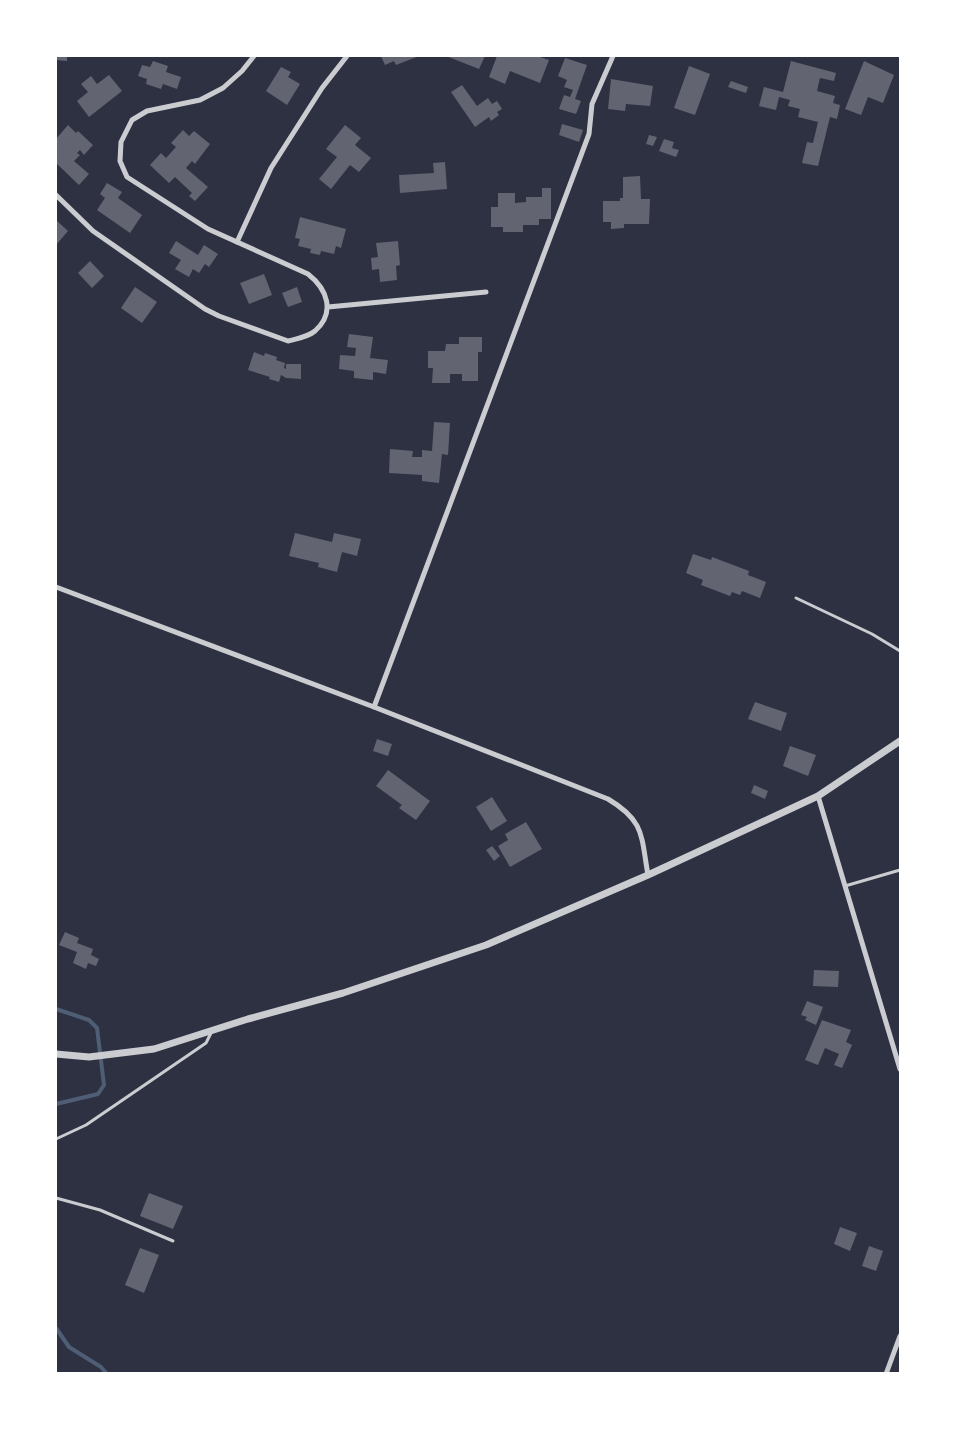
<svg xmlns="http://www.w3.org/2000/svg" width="956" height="1429" font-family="Quicksand,sans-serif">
  <rect width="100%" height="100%" fill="#2d3142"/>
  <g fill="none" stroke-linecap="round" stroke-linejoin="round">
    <g stroke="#4f5d75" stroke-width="4">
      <polyline points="56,1009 89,1020 97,1028 104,1085 98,1094 56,1104"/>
      <polyline points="56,1328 69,1347 101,1367 107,1374"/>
    </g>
  </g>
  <g fill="#626471">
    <polygon points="56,56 67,56 67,61 56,60"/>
    <polygon points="381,56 419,56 396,65 394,61 385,65"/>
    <polygon points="446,56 485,56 479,69"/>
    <polygon points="497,56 537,56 549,60 540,83 510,71 505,84 489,77"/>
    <polygon points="565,58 587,65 575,99 581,101 576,114 559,109 564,95 570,97 573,90 564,87 567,80 558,76"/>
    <polygon points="153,61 168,66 166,72 181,77 177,89 163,84 161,89 146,84 147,79 138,76 142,65 150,67"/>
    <polygon points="791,61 836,73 834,81 820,78 817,91 835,96 833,103 840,105 837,119 830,117 818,166 802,163 807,142 813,143 818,122 798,117 800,109 788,106 790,100 779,97 776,110 759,106 764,87 783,92"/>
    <polygon points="864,61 894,75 883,103 868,97 861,115 845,109"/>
    <polygon points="689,66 710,74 695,115 674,108"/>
    <polygon points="281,67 291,72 288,77 300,84 287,105 266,91"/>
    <polygon points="109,75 122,91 89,117 77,101 88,92 81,84 91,76 97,84"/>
    <polygon points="611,79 653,86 650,106 626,104 625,111 608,109"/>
    <polygon points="731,81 748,87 746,93 728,87"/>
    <polygon points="462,85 477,106 488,98 492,104 497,101 502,109 497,112 499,115 491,121 489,117 475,127 451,92"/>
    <polygon points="562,124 583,130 579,142 559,135"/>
    <polygon points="68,125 76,133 78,131 93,145 84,155 80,150 77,153 80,155 74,161 89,174 79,185 56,163 56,139"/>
    <polygon points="345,125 361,138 355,145 371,158 359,172 350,165 331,189 319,179 337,157 326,149"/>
    <polygon points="183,130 189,136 194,131 210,144 195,164 192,161 186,168 208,187 195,201 189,196 192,193 175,177 169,183 150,165 161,153 166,158 176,147 171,143"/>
    <polygon points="649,135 657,137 653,146 646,144"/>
    <polygon points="664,139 674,142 672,148 679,150 676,157 659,151"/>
    <polygon points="445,162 447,189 400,193 399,175 434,173 433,163"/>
    <polygon points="640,176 641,199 650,199 649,224 624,224 624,228 611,229 611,222 603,222 603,201 620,201 620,198 623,198 623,177"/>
    <polygon points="107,183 122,192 118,198 142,215 130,233 97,210 105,198 100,194"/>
    <polygon points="542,188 551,188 551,219 539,219 539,225 523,225 523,232 503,232 503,227 491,227 491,207 498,207 498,193 515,193 515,203 526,202 526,197 542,197"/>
    <polygon points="300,217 346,229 341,248 336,246 334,254 321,251 320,255 310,253 311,249 298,246 300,239 295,238"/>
    <polygon points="56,220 68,231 56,245"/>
    <polygon points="176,241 198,255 204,245 218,254 209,267 205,264 199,273 193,269 189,277 175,269 181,260 169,253"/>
    <polygon points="398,241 400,265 396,266 397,280 380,282 379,269 372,270 371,258 378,257 376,243"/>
    <polygon points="90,261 104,276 92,288 78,273"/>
    <polygon points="264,274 272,295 249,304 240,283"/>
    <polygon points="135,287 157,302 142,323 121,308"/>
    <polygon points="297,287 302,302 288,307 282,293"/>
    <polygon points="349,334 373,337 370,358 388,360 386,374 373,372 373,380 354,378 354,371 339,369 340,355 355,356 356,348 347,347"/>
    <polygon points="459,337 482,337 482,352 478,352 478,381 462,381 462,374 450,374 450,383 432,383 433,368 428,368 428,351 445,351 446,344 459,344"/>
    <polygon points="254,352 264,356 265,353 277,357 276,360 285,363 284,368 286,369 286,364 301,364 301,379 286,378 281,375 279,382 269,379 270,377 248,370"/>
    <polygon points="434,422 450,423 448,455 442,454 439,483 422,481 422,475 389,473 390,449 413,451 412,457 422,457 422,450 432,451"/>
    <polygon points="295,533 332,542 334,533 361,539 357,556 342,552 337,572 318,567 319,563 289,556"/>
    <polygon points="693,554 711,560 712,557 749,571 748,575 766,582 760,598 742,591 740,595 732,592 730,596 701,585 703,580 686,573"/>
    <polygon points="755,702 787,713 781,731 748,719"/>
    <polygon points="377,739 392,744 388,756 373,751"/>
    <polygon points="790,746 816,755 808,776 783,766"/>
    <polygon points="388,770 430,801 416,820 399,808 402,805 376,786"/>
    <polygon points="754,785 768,791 765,799 751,793"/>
    <polygon points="492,797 507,821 491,831 476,807"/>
    <polygon points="526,822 542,849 510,867 498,846 508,840 505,834"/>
    <polygon points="492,846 500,856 494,861 486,850"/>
    <polygon points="65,932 79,938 77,943 93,949 91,955 99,959 96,966 88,963 86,969 73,963 77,952 59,945"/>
    <polygon points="814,970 839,971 838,987 813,986"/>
    <polygon points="807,1001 823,1007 816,1025 805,1020 807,1017 801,1015"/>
    <polygon points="822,1020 851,1030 846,1042 852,1045 842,1068 834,1065 839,1054 825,1048 818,1065 805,1060"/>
    <polygon points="149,1193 183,1206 173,1229 140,1216"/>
    <polygon points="840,1227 857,1233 850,1251 834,1244"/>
    <polygon points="869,1246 883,1251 876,1271 862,1266"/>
    <polygon points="140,1248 159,1255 144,1293 125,1285"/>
  </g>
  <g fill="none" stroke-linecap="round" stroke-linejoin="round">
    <g stroke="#caccd0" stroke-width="3">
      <polyline points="796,598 872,634 900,651"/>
      <polyline points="845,886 900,870"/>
      <polyline points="56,1139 86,1125 206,1043 212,1031"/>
      <polyline points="56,1198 100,1210 173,1241"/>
    </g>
    <g stroke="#caccd0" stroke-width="5">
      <path d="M56,195L93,231L205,309L219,316L288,341C296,339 308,337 315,331C336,312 327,289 308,274L208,229L127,177L120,161L121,142L132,120L147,111L200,100L223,88L242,71L254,56"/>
      <polyline points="237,242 271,168 322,88 347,56"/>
      <polyline points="328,307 486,292"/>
      <path d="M56,587L374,707L608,799C645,821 641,836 648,875"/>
      <polyline points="374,707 589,134 592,104 613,56"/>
      <polyline points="818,796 900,1069"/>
      <polyline points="886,1374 900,1336"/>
    </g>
    <polyline stroke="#caccd0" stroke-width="7" points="56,1054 89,1057 154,1049 248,1019 343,993 486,945 648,875 818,796 900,741"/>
  </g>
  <rect width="956" height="1429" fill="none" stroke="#ffffff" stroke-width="114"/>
</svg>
